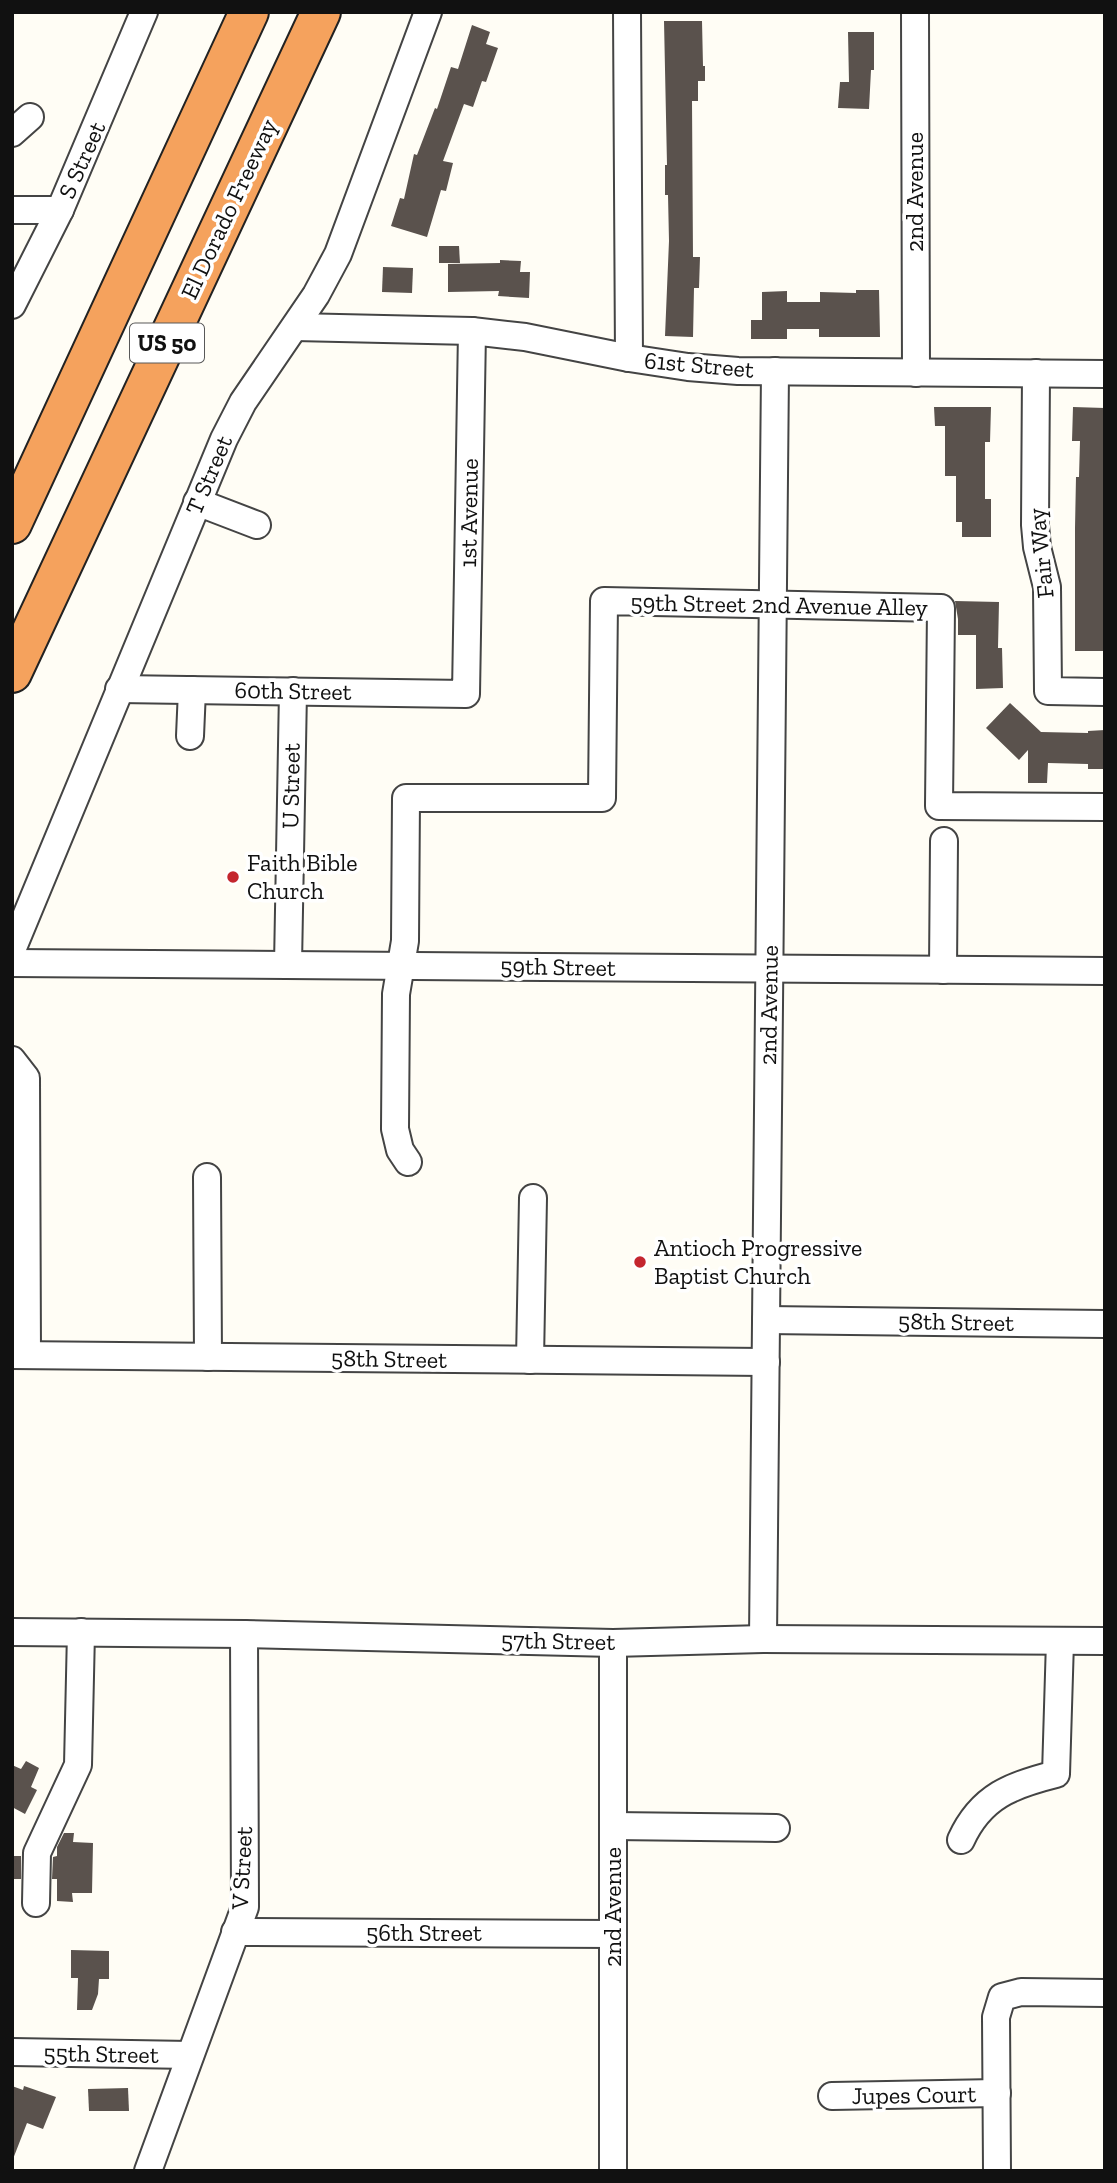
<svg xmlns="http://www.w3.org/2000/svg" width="1117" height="2183" font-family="'Zilla Slab',serif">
  <rect width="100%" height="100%" fill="#fffdf5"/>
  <g fill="#5a524d">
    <polygon points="664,21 702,21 703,66 705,66 705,81 698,81 698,101 692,101 693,257 700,257 699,288 694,288 693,337 665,336 669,241 668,195 665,195 665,165 667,165"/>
    <polygon points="472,25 490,32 486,44 498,48 486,82 482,81 473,107 464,104 443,161 453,163 446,191 441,190 427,237 391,226 400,198 404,199 414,154 417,155 435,108 437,109 451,67 458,69"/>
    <polygon points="848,32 874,32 874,70 871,70 869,109 838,108 840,82 849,82"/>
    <polygon points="439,246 459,246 460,263 439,263"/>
    <polygon points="500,260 521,261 520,272 530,272 529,298 498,296 499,291 448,292 448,264 500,263"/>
    <polygon points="383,267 413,268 412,293 382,292"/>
    <polygon points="856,290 879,290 880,337 819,337 819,329 787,329 787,339 751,339 751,320 762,320 762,292 787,291 787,302 820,302 820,292 856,293"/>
    <polygon points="934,407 991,407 990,442 985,442 985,499 991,499 991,537 962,537 962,522 956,522 956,476 945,476 945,426 935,426"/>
    <polygon points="1073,407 1105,408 1105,651 1075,651 1075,528 1076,477 1079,477 1080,441 1072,441"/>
    <polygon points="955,601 999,602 998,648 1002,648 1003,688 976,689 976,635 958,635 958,619"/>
    <polygon points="1010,703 1041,732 1088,733 1088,731 1105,730 1105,769 1088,769 1088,764 1048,763 1047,783 1028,783 1028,750 1019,760 986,728"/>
    <polygon points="26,1761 39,1768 31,1787 37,1790 25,1814 12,1807 12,1765 21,1769"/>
    <polygon points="64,1833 74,1833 73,1842 93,1843 92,1893 72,1893 73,1902 57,1901 57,1879 52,1879 53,1857 57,1856 57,1847"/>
    <rect x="12" y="1856" width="9" height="23"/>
    <polygon points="71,1950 109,1951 109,1979 99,1979 98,1994 92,2010 77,2010 78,1978 71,1978"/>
    <polygon points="12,2086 23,2090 24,2086 56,2097 43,2129 27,2123 13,2159"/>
    <polygon points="128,2088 129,2111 89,2111 88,2089"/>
  </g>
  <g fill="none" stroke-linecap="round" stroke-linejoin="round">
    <g stroke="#444" stroke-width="30">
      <g id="minor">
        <polyline points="627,12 629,358"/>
        <polyline points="915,12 916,373"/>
        <polyline points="12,133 30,117"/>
        <polyline points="12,210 60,210"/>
        <polyline points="12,305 60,210 144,12"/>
        <polyline points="295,327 472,331 525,337 629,358 688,367 738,371 1105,374"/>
        <polyline points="1036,373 1035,525 1037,547 1047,587 1048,691 1105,692"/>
        <polyline points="197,502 257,525"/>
        <polyline points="119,689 466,694 472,331"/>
        <polyline points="190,736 192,690"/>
        <polyline points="12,950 224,439 243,402 316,295 338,254 428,12"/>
        <polyline points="12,963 1105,971"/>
        <polyline points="288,965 293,691"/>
        <polyline points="943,970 944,841"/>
        <polyline points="12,1060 26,1078 27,1355"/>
        <polyline points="408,1162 400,1150 395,1129 396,994 405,941 406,798 602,798 604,601 941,608 939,806 1105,807"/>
        <polyline points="207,1177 208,1357"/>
        <polyline points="766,1320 1105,1324"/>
        <polyline points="12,1355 766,1362"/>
        <polyline points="530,1360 533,1198"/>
        <polyline points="12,1632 244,1634 613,1643 763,1639 1105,1641"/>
        <polyline points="763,1639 775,371"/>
        <polyline points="613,1826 776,1828"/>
        <path d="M961,1840C981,1796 1012,1785 1056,1774L1060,1641"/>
        <polyline points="36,1903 37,1853 78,1765 81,1632"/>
        <polyline points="235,1932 613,1934"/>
        <polyline points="12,2052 190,2055"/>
        <polyline points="832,2096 997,2093"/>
        <polyline points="148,2171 245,1907 244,1634"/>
        <polyline points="613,2171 613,1643"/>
        <polyline points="997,2171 996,2017 1002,1997 1021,1992 1105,1993"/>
      </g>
    </g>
    <g stroke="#222" stroke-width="42">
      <g id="highway">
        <polyline points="12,524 249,12"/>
        <polyline points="12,673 321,12"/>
      </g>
    </g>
    <use href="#minor" stroke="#fff" stroke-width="26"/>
    <use href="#highway" stroke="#f5a25d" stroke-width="38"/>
  </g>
  <g fill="#c4262e" stroke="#fff" stroke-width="2.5">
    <circle cx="233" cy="877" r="7"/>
    <circle cx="640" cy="1262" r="7"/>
  </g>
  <g text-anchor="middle" stroke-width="7" stroke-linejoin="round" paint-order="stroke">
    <rect fill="#fff" stroke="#585858" stroke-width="2" x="130" y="323.5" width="74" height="39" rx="5"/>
    <g font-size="23" font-weight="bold" fill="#111">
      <text x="167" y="351">US 50</text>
    </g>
    <g font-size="24" fill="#111" stroke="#fff">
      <text transform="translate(82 160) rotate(-66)" y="8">S Street</text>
      <text transform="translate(915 192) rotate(-90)" y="8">2nd Avenue</text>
      <text transform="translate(229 209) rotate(-65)" y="8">El Dorado Freeway</text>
      <text transform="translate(699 365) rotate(5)" y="8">61st Street</text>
      <text transform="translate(209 475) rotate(-67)" y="8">T Street</text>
      <text transform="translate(469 513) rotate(-89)" y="8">1st Avenue</text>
      <text transform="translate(1041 553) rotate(-96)" y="8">Fair Way</text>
      <text transform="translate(779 605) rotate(1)" y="8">59th Street 2nd Avenue Alley</text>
      <text transform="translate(293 691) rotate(1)" y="8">60th Street</text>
      <text transform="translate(291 786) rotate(-89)" y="8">U Street</text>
      <text transform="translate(558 967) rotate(1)" y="8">59th Street</text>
      <text transform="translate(769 1005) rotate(-89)" y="8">2nd Avenue</text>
      <text transform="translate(956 1322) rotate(1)" y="8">58th Street</text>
      <text transform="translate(389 1359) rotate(1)" y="8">58th Street</text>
      <text transform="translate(558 1641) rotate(1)" y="8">57th Street</text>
      <text transform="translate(242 1868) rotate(-87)" y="8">V Street</text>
      <text transform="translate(613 1907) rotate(-90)" y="8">2nd Avenue</text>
      <text x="424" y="1941">56th Street</text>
      <text transform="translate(101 2054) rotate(1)" y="8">55th Street</text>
      <text transform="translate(914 2095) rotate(-1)" y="8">Jupes Court</text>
    </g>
    <g font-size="24" fill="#111" stroke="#fff" text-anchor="start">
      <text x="247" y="871">Faith Bible<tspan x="247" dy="28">Church</tspan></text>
      <text x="654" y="1256">Antioch Progressive<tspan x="654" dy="28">Baptist Church</tspan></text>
    </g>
  </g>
  <rect width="1117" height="2183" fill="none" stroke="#111111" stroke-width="28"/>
</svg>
